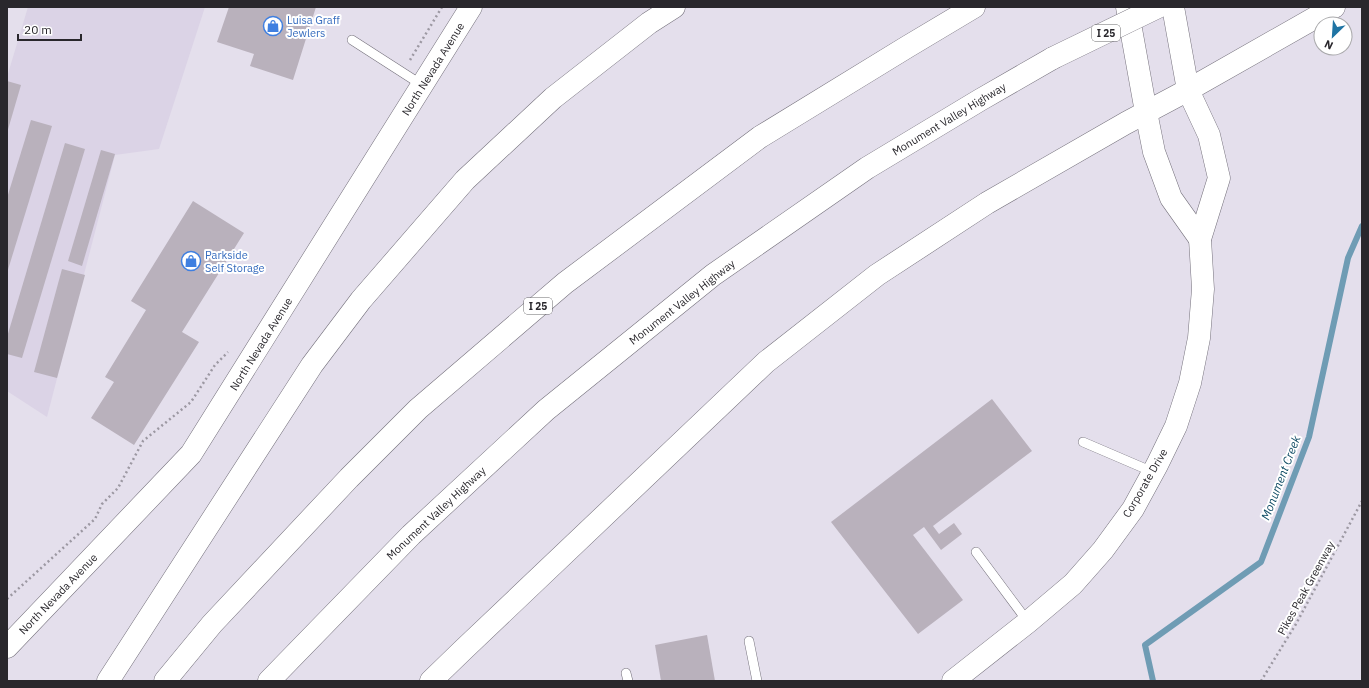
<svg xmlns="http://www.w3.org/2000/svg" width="1369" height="688" font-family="'IBM Plex Sans',sans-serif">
  <rect width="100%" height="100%" fill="#e4dfec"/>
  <polygon fill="#dbd3e6" points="28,7 205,7 159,149 115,155 47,417 7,391 7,77"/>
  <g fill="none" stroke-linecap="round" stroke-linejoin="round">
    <polyline stroke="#6f9cb4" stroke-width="6" points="1153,681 1145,645 1261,562 1309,437 1348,258 1362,226"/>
  </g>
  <g fill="#b9b1bc">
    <polygon points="229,7 316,7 293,80 250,66 254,54 217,42"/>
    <polygon points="7,81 21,85 7,133"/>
    <polygon points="31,120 52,126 7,273 7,198"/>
    <polygon points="65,143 85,149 22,358 7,354 7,337"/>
    <polygon points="101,150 115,154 82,266 68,261"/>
    <polygon points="193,201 244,233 182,332 199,342 134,445 91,418 114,382 105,377 146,310 131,301"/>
    <polygon points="62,269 85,275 57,378 34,372"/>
    <polygon points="992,399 1032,451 933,526 939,534 954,523 962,534 941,550 924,527 913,535 963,600 918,634 831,522"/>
    <polygon points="707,635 715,681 661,681 655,645"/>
  </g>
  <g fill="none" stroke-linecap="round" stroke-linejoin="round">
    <g stroke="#74707b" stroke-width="10">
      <g id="lane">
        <polyline points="352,40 422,85"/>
        <polyline points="1083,442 1153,472"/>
        <polyline points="976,552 1028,622"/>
        <polyline points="749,641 757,681"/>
        <polyline points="626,673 628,681"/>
      </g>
    </g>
    <g stroke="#74707b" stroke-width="23">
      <g id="secondary">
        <polyline points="1146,112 1154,152 1171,198 1200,239"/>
        <polyline points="7,647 191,454 471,7"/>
        <polyline points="953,681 1028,622 1073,584 1103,550 1133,509 1157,465 1176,426 1190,383 1199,338 1203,289 1200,239 1219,178 1209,135 1188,90"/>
      </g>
    </g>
    <g stroke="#74707b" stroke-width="23">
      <g id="primary">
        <polyline points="1127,7 1146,112"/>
        <polyline points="1173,7 1188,90"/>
      </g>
    </g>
    <g stroke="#74707b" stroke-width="23">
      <g id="highway">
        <polyline points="108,681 312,365 361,300 465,180 553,98 649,23 674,7"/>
        <polyline points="165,681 212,624 349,478 418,409 565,283 760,137 907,47 974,7"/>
        <polyline points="269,681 411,535 546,410 713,275 867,168 980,100 1053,58"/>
        <polyline points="431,681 463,650 766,362 877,275 987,203 1126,123 1188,90 1334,7"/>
      </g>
    </g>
    <g stroke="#9c98a2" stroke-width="2.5" stroke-dasharray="2 3" stroke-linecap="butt">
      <polyline points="410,60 442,7"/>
      <polyline points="7,599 95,519 102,504 118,488 143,441 191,402 215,365 228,352"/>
      <polyline points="1261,681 1296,624 1362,501"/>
    </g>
    <use href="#lane" stroke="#fff" stroke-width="9"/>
    <use href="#secondary" stroke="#fff" stroke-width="22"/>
    <use href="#primary" stroke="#fff" stroke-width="22"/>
    <use href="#highway" stroke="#fff" stroke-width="22"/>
    <g stroke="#74707b" stroke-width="23" stroke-linecap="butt">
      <polyline id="highway-bridge" points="1053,58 1158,7"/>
    </g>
    <use href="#highway-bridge" stroke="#fff" stroke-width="22"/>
  </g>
  <defs>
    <g id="shop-ring" transform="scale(1)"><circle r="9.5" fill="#fff" stroke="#3f7fe0" stroke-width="1.5"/><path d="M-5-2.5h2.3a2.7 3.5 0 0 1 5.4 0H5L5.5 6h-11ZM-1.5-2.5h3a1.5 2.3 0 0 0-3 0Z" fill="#3f7fe0"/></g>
  </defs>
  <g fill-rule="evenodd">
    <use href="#shop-ring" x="273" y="26"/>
    <use href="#shop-ring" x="191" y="261"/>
  </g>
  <g text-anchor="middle" stroke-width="4" stroke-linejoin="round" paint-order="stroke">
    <g fill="#fff" stroke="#69686b" stroke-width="1">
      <rect x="1092" y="25" width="28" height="16" rx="3"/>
      <rect x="524" y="298" width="28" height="16" rx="3"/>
    </g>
    <g font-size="10" font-weight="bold" fill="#29272c">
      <text x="1106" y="37">I 25</text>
      <text x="538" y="310">I 25</text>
    </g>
    <g font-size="11" fill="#366cbe" stroke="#fff" text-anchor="start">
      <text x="287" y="24">Luisa Graff<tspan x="287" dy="13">Jewlers</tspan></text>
      <text x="205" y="259">Parkside<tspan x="205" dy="13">Self Storage</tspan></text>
    </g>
    <g font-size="11" fill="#29272c" stroke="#fff">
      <text transform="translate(433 69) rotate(-58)" y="4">North Nevada Avenue</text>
      <text transform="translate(949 119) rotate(-31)" y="4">Monument Valley Highway</text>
      <text transform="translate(682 302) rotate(-38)" y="4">Monument Valley Highway</text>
      <text transform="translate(261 344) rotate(-58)" y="4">North Nevada Avenue</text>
      <text transform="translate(1145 483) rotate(-60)" y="4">Corporate Drive</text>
      <text transform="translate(436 513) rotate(-43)" y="4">Monument Valley Highway</text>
      <text transform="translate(1306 588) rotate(-61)" y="4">Pikes Peak Greenway</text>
      <text transform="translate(58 594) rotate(-46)" y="4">North Nevada Avenue</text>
    </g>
    <g font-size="12" font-style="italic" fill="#134e67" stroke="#fff">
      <text transform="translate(1281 478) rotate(-69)" y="4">Monument Creek</text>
    </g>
  </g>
  <rect width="1369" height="688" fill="none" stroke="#29272c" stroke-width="16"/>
  <g transform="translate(1333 36) rotate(205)"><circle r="19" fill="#ffffff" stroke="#a9a9ab"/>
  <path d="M0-3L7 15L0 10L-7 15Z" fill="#1f74a4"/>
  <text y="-6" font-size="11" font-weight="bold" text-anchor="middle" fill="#29272c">N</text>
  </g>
  <path d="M18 34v6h63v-6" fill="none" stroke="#29272c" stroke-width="2"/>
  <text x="24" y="34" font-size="12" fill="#29272c" stroke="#ffffff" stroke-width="3" paint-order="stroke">20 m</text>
</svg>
